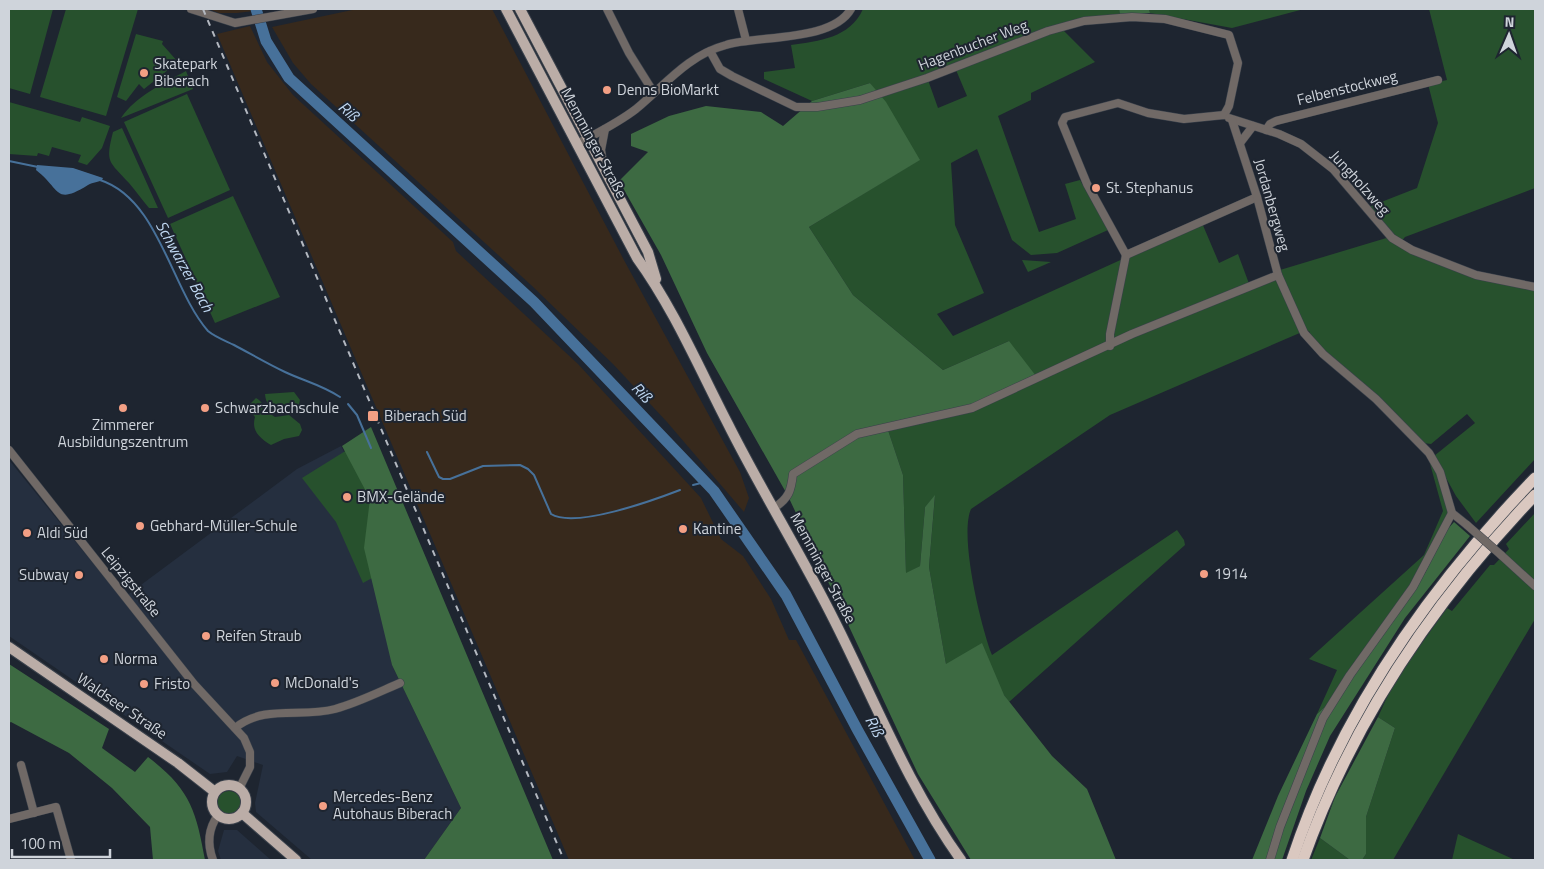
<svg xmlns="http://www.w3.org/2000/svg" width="1544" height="869" font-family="'Titillium Web',sans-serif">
  <rect width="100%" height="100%" fill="#1e2530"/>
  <g fill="#252f3f">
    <polygon points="341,446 370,499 392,665 461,808 424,860 312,860 256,812 255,803 263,765 237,756 227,772 210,774 9,636 9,460 122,599 297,469"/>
    <polygon points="224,830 237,830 271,860 221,860 218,851"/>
  </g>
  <g fill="#37291c">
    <polygon points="209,9 272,9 237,13 219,13"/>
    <polygon points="357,9 492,9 625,262 740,472 749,498 744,512 667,422 613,364 531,285 311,84 293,63 272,27"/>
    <polygon points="250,26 267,62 293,95 453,242 456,251 578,364 701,498 721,539 743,556 771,599 789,640 796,640 915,860 569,860 217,34"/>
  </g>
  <g fill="#27512d" fill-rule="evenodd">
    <polygon points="9,9 53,9 30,94 9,88"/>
    <polygon points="66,9 138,9 106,116 40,97"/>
    <path d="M863,9H1119L1120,15L1059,26L1095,62L1031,93V100L998,116L1039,232L1076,219L1065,184L1080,180L1108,230L1057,253L1031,255L1012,240L977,149L951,163L955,225L984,293L937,314L953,336L1202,223L1219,263L1238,254L1251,289L1280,270L1393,236L1366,208L1417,188L1438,123L1428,84L1447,80L1429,9H1535V188L1405,237L1399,244C1444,264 1486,284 1535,289V459L1476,523L1456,496L1434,456L1475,423L1467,414L1431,444L1423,443L1335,362L1313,340L1309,331L1302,332L1110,415L971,509C959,536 981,627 992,655L1177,530L1184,540L1185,545L1009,702L1004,695L946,664L929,567L935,496L925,507L920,566L906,574L903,475L886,424L972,404L1009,341L943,370L853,295L809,227L919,160L870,83L812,101L764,79V72L795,68L791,45C819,41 850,38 863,9ZM956,70L967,96L938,108L928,80Z"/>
    <polygon points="1149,9 1304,9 1232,28 1150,13"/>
    <polygon points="136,34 163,41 162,44 178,62 144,89 139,84 126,101 117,97"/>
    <path d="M186,71L193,89L121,118C136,96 162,84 186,71Z"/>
    <polygon points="187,94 230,190 168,218 124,122"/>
    <polygon points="9,102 80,122 82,117 110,126 102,148 87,165 78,162 81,155 52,147 49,156 38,153 37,156 9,154"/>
    <path d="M122,128L158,208H149C142,200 136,191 129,183C109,161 105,163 113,132Z"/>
    <polygon points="233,196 280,297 215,323 170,224"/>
    <polygon points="1022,260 1051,262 1028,272"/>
    <path d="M294,392L300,400L298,409L292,407L289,404L285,408C273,412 266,406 265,394Z"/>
    <path d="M256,398C264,402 266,412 275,417L289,415L300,424L302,430L299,436L284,439L271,445C260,438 251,431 255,417L247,407Z"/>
    <polygon points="1418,443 1437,473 1449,513 1421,570 1425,573 1346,674 1342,691 1317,714 1337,670 1309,659 1424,555 1443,511 1429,460"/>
    <polygon points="355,445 386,516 374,577 363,583 336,522 302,478"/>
    <polygon points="1535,513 1535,584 1529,584 1535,591 1535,619 1393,860 1362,860 1366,854 1366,817 1395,728 1378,717 1394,682 1447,608 1452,611 1490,565 1494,565 1509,549 1506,544"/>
    <circle cx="229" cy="803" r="12"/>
    <polygon points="1458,834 1515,860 1452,860"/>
    <polygon points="1320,838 1350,860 1311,860"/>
  </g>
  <g fill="#3d6a42">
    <polygon points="1119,9 1149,9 1150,13 1120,15"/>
    <polygon points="870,83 886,102 920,160 809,227 853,295 943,370 1009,341 1036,376 972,404 886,424 903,475 906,573 920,566 925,507 935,495 929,567 946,664 982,643 1004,695 1052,756 1087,789 1116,860 971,860 918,774 788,496 707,353 661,255 619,181 648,152 631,146 631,134 669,116 706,106 761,112 783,126 812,101"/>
    <polygon points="371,427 553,860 424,860 461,808 392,665 364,548 370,499 342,446"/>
    <polygon points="1454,522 1470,536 1405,618 1330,736 1306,791 1282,860 1252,860 1278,796 1317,714 1342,691 1346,674 1425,573 1446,531"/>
    <path d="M9,664L109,729L102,748L135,772L148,757C190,789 196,810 205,860H153L150,827L112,788L69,753L11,722L9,723Z"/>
    <polygon points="1378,717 1395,728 1366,817 1366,854 1362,860 1350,860 1320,838 1335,797"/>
  </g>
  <path fill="#47719a" d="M37,165L73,168L103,178L102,180C99,182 93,182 88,185C54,206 61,189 36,170Z"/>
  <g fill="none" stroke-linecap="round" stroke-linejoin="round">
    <g stroke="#47719a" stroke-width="2">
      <polyline points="9,161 38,167"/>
      <path d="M100,180C159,199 171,289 208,331C215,337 226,341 234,345C251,354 268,364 285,372C304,381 322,385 340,397"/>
      <polyline points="348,404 357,415 371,448"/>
      <path d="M427,452L439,477L443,479H450L483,466L520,465L528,469L534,475L551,514C575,529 654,500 680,490"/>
      <polyline points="693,485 705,482"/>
    </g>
    <polyline stroke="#47719a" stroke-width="11" points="256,9 266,41 289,78 534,302 714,491 786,595 857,729 930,860"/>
    <g stroke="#3a414b" stroke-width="9">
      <g id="minor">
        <polyline points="191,9 235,23 313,9"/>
        <polyline points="607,9 629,53 654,93"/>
        <polyline points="738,9 746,40"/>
        <polyline points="710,51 720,69 732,76 796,107 817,107 860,100 927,78 1048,31 1084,21 1132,17 1165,19 1229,35 1238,63 1229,106 1224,115"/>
        <polyline points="1224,115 1184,119 1148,113 1118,103 1065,117 1062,123 1087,184 1126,255 1257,197"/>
        <polyline points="1229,118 1279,134 1301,144 1333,169 1392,238 1412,250 1476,275 1535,287"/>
        <polyline points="1232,120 1257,197 1278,275 1304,333 1323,354 1376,399 1429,453 1440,472 1452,513 1467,525"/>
        <polyline points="1266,130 1270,124 1276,121 1438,80"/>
        <polyline points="1240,143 1253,126"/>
        <path d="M577,144C597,133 618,123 636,109C665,85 688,55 726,45C759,35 832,42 851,9"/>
        <polyline points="603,162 601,150 605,129"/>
        <polyline points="1110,346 1110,334 1126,255"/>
        <polyline points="9,450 194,684 244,738 250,752 250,767 239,789"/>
        <path d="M774,508C789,498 791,491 793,474L857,434L972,408L1132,334L1278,275"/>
        <polyline points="1501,555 1535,586"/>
        <path d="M235,728C264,704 302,718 335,709C357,703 379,692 400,683"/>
        <polyline points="21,765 34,813"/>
        <polyline points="9,819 56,807 71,860"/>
        <path d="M213,860C207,844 208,829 218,815"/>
        <polyline points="1270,860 1280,827 1323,718 1350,675 1413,587 1452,513"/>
      </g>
    </g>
    <g stroke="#3a414b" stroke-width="12">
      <g id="major">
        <path d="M506,9L637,258C674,309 699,368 728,424C761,490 801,554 834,620C875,701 908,786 961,860"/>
        <polyline points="520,9 648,252 656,279"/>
        <polyline points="9,647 178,763 215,792"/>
        <circle cx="229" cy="802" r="17"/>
        <polyline points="242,813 296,860"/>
      </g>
    </g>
    <g stroke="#3a414b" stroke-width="13">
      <g id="highway">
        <path d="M1292,860C1340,714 1429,588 1535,478"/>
        <path d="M1303,860C1352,721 1434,601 1535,495"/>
      </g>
    </g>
    <use href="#minor" stroke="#706966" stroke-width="8"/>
    <use href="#major" stroke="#bbada7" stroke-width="10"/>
    <use href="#highway" stroke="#dac8c0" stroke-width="11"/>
    <polyline stroke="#b3b8c0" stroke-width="2" stroke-dasharray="6 6" stroke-linecap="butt" points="203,9 564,860"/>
    <g stroke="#3a414b" stroke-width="9" stroke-linecap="butt">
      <polyline id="minor-bridge" points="1467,525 1501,555"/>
    </g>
    <use href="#minor-bridge" stroke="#706966" stroke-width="8"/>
  </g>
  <g fill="#f39f84" stroke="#1e2530" stroke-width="2">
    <circle cx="144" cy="73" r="5"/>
    <circle cx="607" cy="90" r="5"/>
    <circle cx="1096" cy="188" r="5"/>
    <circle cx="123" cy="408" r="5"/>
    <circle cx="205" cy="408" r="5"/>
    <rect x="367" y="410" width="12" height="12" rx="2.5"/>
    <circle cx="347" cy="497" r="5"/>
    <circle cx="140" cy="526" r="5"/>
    <circle cx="683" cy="529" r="5"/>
    <circle cx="27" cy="533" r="5"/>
    <circle cx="1204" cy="574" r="5"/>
    <circle cx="79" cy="575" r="5"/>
    <circle cx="206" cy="636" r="5"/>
    <circle cx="104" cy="659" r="5"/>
    <circle cx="275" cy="683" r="5"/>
    <circle cx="144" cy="684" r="5"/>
    <circle cx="323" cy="806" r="5"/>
  </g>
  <g text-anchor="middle" stroke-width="4" stroke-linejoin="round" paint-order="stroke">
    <g font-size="15" fill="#cfd4db" stroke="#1e2530">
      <text transform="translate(973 45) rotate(-21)" y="5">Hagenbucher Weg</text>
      <text transform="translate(1347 88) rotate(-14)" y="5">Felbenstockweg</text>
      <text transform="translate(594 143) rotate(62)" y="5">Memminger Straße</text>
      <text transform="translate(1360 183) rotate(48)" y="5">Jungholzweg</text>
      <text transform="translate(1272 205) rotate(74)" y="5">Jordanbergweg</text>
      <text transform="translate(823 568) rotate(62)" y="5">Memminger Straße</text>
      <text transform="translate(131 582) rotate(51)" y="5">Leipzigstraße</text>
      <text transform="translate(122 706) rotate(34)" y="5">Waldseer Straße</text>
    </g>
    <g font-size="15" fill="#cfd4db" stroke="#1e2530" text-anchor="start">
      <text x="154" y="69">Skatepark<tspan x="154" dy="17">Biberach</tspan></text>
      <text x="617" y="95">Denns BioMarkt</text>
      <text x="1106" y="193">St. Stephanus</text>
      <text x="215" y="413">Schwarzbachschule</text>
      <text x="384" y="421">Biberach Süd</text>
      <text x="123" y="430" text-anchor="middle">Zimmerer<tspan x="123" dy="17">Ausbildungszentrum</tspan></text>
      <text x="357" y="502">BMX-Gelände</text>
      <text x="150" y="531">Gebhard-Müller-Schule</text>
      <text x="693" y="534">Kantine</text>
      <text x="37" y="538">Aldi Süd</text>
      <text x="1214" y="579">1914</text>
      <text x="69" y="580" text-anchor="end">Subway</text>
      <text x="216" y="641">Reifen Straub</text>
      <text x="114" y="664">Norma</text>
      <text x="285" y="688">McDonald's</text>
      <text x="154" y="689">Fristo</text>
      <text x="333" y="802">Mercedes-Benz<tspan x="333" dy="17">Autohaus Biberach</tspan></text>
    </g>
    <g font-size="16" font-style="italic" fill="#c0d8f2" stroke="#1e2530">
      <text transform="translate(349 111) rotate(42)" y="6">Riß</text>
      <text transform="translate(185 266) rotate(61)" y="6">Schwarzer Bach</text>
      <text transform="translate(642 392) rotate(46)" y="6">Riß</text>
      <text transform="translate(875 726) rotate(62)" y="6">Riß</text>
    </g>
  </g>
  <rect width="1544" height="869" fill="none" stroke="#cfd4db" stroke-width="20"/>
  <g transform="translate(1509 35) rotate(2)" stroke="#1e2530" stroke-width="4" paint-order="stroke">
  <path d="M0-4L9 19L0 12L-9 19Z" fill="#cfd4db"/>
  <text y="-8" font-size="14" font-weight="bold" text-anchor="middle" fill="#cfd4db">N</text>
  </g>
  <path d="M12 849v8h98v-8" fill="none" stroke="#cfd4db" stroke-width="2.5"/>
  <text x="20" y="849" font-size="15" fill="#cfd4db" stroke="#1e2530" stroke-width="4" paint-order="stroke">100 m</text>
</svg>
